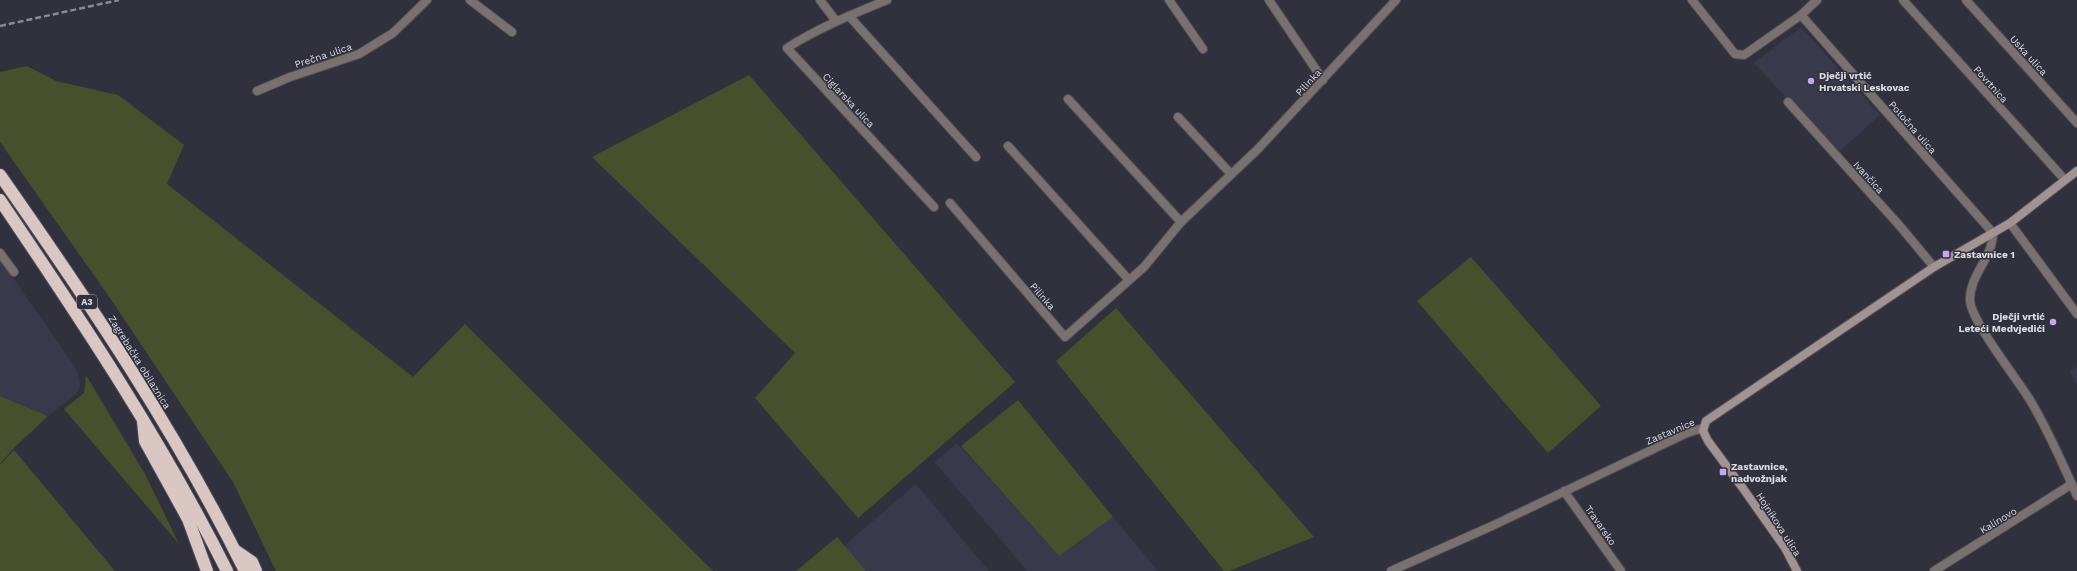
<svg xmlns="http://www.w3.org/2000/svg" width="2077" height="571" font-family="'Work Sans',sans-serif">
  <rect width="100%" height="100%" fill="#31313e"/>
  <g fill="#39394c">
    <polygon points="1801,27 1880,115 1838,153 1754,63"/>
    <polygon points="0,259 77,370 80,386 76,394 48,416 0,396"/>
    <polygon points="2077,366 2077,384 2070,372"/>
    <polygon points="957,443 1059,555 1113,517 1158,571 1027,571 935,462"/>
    <polygon points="916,484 989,571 866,571 844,546"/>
  </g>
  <g fill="#474f2d">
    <polygon points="27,66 56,81 118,95 184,145 167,184 413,377 465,324 713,571 276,571 233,482 110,298 0,142 0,72"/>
    <polygon points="749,75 1015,382 858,518 755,398 795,353 592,157"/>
    <polygon points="1471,257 1601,406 1548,453 1417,301"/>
    <polygon points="1116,308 1314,537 1229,571 1224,571 1056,361"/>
    <polygon points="86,375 145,474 179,544 64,409 84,393"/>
    <polygon points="0,396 48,416 13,449 0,464"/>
    <polygon points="1018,400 1113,517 1059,556 961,446"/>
    <polygon points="14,450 115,571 0,571 0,465"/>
    <polygon points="837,537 866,571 796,571"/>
  </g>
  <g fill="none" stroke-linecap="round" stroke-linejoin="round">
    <g stroke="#4f4f5c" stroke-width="10">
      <g id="street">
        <polyline points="470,0 512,32"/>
        <polyline points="820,0 836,21"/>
        <path d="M887,0C853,14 818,28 787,48L934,207"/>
        <polyline points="1169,0 1203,49"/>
        <polyline points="1269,0 1323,80"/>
        <polyline points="1692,0 1735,54 1744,55 1801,15 1817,0"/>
        <polyline points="1903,0 2065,180"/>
        <polyline points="1966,0 2077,123"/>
        <path d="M1801,15L1993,233C1993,258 1969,275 1970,301C1972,322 2017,379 2030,400C2048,430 2063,464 2077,496"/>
        <polyline points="849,16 976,157"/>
        <polyline points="257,91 290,77 359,54 393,33 427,0"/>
        <polyline points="1068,99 1181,222"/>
        <polyline points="1788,102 1899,225 1934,267"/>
        <polyline points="1178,117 1231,174"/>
        <polyline points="1008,146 1129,280"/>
        <polyline points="950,203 1065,337 1144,267 1181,222 1258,149 1396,0"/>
        <polyline points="2010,223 2077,314"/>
        <polyline points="0,253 14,272"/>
        <polyline points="1564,491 1621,571"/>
        <polyline points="1391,571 1494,525 1687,433 1703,428"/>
        <polyline points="1934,571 2072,484"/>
      </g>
    </g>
    <g stroke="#4f4f5c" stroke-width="10">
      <polyline id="secondary" points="1797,571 1785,548 1742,487 1708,441 1703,431 1706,421 1934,267 2010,223 2077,171"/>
    </g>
    <g stroke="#4f4f5c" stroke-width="14">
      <g id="highway">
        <path d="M0,175C89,302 176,431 245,571"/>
        <path d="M0,200C82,321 162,441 227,571"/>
        <polyline points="143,421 145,441 188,519 207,571"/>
        <polyline points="236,551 252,562 256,571"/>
      </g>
    </g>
    <use href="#street" stroke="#79716f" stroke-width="8"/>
    <use href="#secondary" stroke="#a09391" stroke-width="8"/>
    <use href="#highway" stroke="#dac6c3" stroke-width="12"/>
    <polyline stroke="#8b8b96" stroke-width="2.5" stroke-dasharray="6 3" stroke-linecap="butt" points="0,26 119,0"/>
  </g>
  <g fill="#c6a6f0" stroke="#31313e" stroke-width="1.5">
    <circle cx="1811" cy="81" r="4"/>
    <rect x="1942" y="250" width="8" height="8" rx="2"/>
    <circle cx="2053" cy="322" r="4"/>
    <rect x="1719" y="468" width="8" height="8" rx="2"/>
  </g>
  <g text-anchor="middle" stroke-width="3" stroke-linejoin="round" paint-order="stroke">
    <rect fill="#31313e" stroke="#a7a7b2" stroke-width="1" x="77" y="295" width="20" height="14" rx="3"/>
    <g font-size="9" font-weight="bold" fill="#dadae3">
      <text x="87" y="305">A3</text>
    </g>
    <g font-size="10" fill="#dadae3" stroke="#31313e">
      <text transform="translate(323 55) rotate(-18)" y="4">Prečna ulica</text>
      <text transform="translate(2029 55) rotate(48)" y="4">Uska ulica</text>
      <text transform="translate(1308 82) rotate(-47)" y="4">Pilinka</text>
      <text transform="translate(1991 84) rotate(48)" y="4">Povrtnica</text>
      <text transform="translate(849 100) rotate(47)" y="4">Ciglarska ulica</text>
      <text transform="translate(1913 127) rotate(49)" y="4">Potočna ulica</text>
      <text transform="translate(1869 177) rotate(48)" y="4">Ivančica</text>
      <text transform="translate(1043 296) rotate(49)" y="4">Pilinka</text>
      <text transform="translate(140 362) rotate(58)" y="4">Zagrebačka obilaznica</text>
      <text transform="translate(1670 431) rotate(-23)" y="4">Zastavnice</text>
      <text transform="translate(1998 520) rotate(-31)" y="4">Kalinovo</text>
      <text transform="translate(1779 524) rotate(57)" y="4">Hojnikova ulica</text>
      <text transform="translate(1601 525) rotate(55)" y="4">Travarsko</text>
    </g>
    <g font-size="10" font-weight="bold" fill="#dadae3" stroke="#31313e" text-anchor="start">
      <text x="1819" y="79">Dječji vrtić<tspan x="1819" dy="12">Hrvatski Leskovac</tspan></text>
      <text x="1954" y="258">Zastavnice 1</text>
      <text x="2045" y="320" text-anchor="end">Dječji vrtić<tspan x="2045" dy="12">Leteći Medvjedići</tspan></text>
      <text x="1731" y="470">Zastavnice,<tspan x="1731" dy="12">nadvožnjak</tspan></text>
    </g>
  </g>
</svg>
